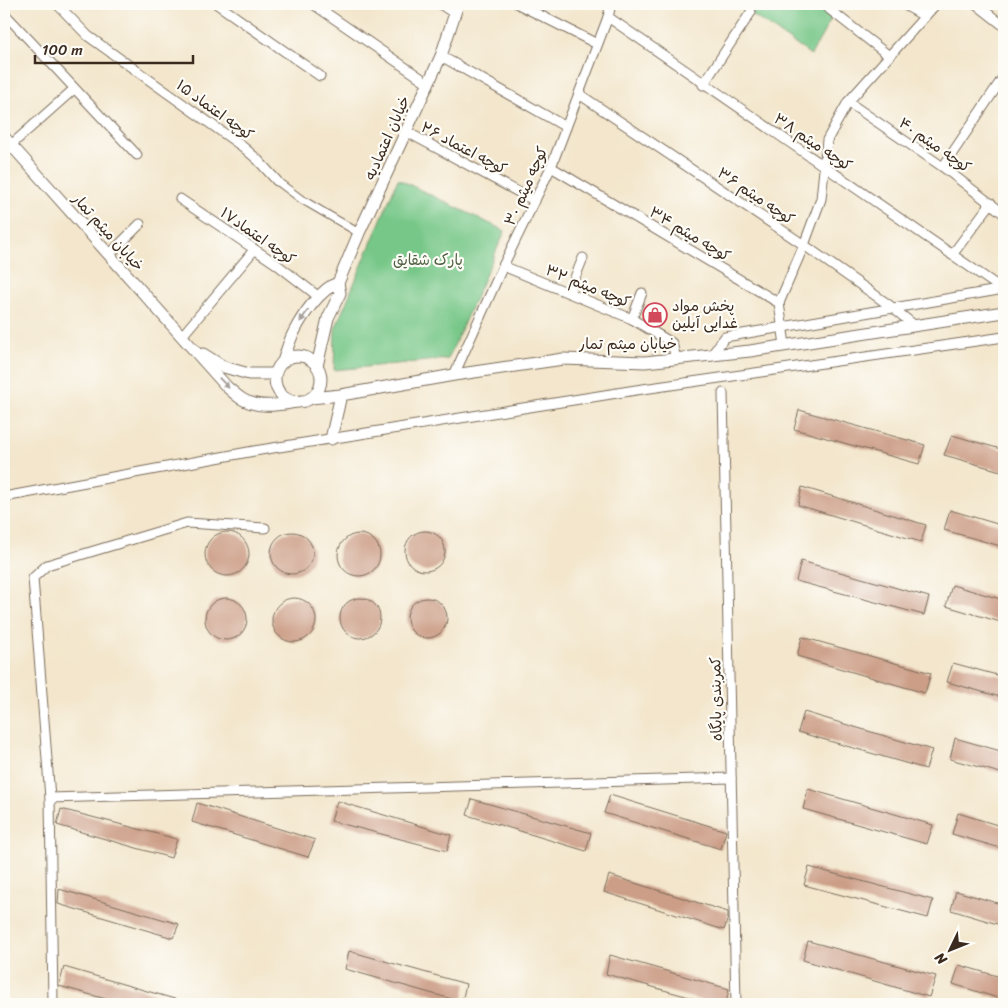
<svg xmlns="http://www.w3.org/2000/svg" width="1008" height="1008" font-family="Sriracha,'Playpen Sans Arabic',sans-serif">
  <rect width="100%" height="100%" fill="#fdfcf7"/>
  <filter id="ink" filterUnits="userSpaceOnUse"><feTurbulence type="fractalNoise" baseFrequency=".02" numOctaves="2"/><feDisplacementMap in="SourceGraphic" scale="10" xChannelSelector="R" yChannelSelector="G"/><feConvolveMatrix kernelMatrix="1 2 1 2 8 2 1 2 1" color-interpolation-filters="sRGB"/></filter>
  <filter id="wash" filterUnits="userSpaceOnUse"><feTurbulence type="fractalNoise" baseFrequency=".0096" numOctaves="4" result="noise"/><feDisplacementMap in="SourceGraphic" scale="20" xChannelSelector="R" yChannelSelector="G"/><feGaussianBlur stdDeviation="1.12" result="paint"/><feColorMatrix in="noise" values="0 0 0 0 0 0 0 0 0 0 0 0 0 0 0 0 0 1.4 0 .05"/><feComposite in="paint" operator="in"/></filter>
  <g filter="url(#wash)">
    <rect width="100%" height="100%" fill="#f3e6cc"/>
    <g fill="#77c788" stroke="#597853">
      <polygon points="736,4 823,4 822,8 831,19 811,55"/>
      <polygon points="398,179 505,231 448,359 334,370 335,329"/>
    </g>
    <g id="blocks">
      <g fill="#cc9e87">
        <polygon points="799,410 925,445 919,464 794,429"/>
        <polygon points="952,435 1004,450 1004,472 944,455"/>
        <polygon points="802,487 926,525 921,542 798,505"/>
        <polygon points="950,510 1004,526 1004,547 944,530"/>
        <circle cx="425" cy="551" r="20"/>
        <circle cx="292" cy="553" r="21"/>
        <circle cx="227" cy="554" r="22"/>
        <circle cx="359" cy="555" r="21"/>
        <polygon points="801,561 929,597 924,615 796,581"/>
        <polygon points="952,585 1004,600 1004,623 946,606"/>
        <circle cx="226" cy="619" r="21"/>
        <circle cx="360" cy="618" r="20"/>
        <circle cx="427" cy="618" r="20"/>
        <circle cx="294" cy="620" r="22"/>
        <polygon points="802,637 931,673 925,693 797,656"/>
        <polygon points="953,663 1004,677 1004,698 947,682"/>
        <polygon points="804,712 932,750 926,769 798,732"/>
        <polygon points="955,738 1004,752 1004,774 950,759"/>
        <polygon points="808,789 933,825 927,844 803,809"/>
        <polygon points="610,795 726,831 721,849 604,813"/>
        <polygon points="472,799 591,833 586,851 467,815"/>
        <polygon points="337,801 451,835 447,851 331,821"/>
        <polygon points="197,803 315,840 308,857 192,822"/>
        <polygon points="61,809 177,839 171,858 57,825"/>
        <polygon points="958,813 1004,827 1004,849 952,834"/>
        <polygon points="809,867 933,900 928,918 804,885"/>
        <polygon points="609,875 728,912 728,918 724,930 604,892"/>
        <polygon points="59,889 179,924 173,938 58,904"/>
        <polygon points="956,891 1004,905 1004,926 951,910"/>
        <polygon points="808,941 936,976 929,997 803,960"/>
        <polygon points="349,951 466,984 462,1002 345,969"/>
        <polygon points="610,955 729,989 726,1004 714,1004 606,974"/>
        <polygon points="959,965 1004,978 1004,1000 953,984"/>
        <polygon points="64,967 185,1002 185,1004 124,1004 59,986"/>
      </g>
    </g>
  </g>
  <g filter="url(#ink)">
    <use href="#blocks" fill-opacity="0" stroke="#7b6c5b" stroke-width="1"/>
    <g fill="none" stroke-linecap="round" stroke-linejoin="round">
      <g stroke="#7b6c5b" stroke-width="9">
        <polyline id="pedestrian" points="277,181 301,199 359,233"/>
      </g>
      <g stroke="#7b6c5b" stroke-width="11">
        <g id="minor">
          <polyline points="57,4 88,36 243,147 257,159 277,181"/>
          <polyline points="217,4 320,76"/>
          <polyline points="313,4 428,83"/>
          <polyline points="440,4 455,14"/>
          <polyline points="518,4 597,44"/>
          <polyline points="829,4 829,9 888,55"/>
          <polyline points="903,4 924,16"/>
          <polyline points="976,4 1004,26"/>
          <polyline points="4,13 137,155"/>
          <polyline points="608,17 1002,289"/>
          <polyline points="441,56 566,127"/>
          <polyline points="703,85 751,12"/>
          <polyline points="579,94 804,245 889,305 914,325"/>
          <polyline points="848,102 943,167 1004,214"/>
          <polyline points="407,132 535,201"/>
          <polyline points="11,145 74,89"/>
          <polyline points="551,167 779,303 785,345"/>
          <polyline points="943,167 1004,76"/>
          <polyline points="180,199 275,263 319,297"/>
          <polyline points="109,255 140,224"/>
          <polyline points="952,255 991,203"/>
          <polyline points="503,266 632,319 672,343 676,359"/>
          <polyline points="569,292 583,258"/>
          <polyline points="779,303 804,245 821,199 827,140 848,102 936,4"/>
          <polyline points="632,319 642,293"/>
          <polyline points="182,336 254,250"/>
          <polyline points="711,356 725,337 1004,289"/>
          <polyline points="454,375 503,266 551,167 608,17 611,4"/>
          <polyline points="723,393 736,1004"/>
          <polyline points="4,497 254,451 636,390 1004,337"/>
          <polyline points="50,798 731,778"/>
          <polyline points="53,1004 50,798 33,578 47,565 187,523 265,528"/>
        </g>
      </g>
      <g stroke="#7b6c5b" stroke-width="13">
        <g id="tertiary">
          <path d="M4,137L227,387C232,391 237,396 242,399C261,410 283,404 302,401"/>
          <polyline points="203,354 224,367 249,374 275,374"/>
          <circle cx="298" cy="379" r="23"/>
          <path d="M283,362C286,352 289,341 294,332C302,316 321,288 338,283"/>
          <polyline points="317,366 328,318 340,293 338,283 359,233 441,56 458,4"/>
          <polyline points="311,398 341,395 454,375 563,359 645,362 750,351 1004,312"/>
          <polyline points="331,439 341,395"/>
        </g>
      </g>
      <use href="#pedestrian" stroke="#fff" stroke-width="7"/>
      <use href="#minor" stroke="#fff" stroke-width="9"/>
      <use href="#tertiary" stroke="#fff" stroke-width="11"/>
    </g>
    <defs><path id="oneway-solid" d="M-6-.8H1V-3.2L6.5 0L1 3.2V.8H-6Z" transform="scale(1.25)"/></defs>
    <g fill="#a79f9a">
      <use href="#oneway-solid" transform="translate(304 316) rotate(125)"/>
      <use href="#oneway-solid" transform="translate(224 383) rotate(46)"/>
    </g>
  </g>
  <defs>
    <g id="shop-ring" transform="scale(1.25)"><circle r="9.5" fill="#fdfcf7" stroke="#d1495b" stroke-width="1.5"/><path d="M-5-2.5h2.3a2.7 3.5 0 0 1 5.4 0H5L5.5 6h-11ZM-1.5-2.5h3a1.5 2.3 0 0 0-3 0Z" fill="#d1495b"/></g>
  </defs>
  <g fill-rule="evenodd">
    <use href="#shop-ring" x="655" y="315"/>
  </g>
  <g text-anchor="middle" stroke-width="4.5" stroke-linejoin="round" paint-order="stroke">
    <g font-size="15" fill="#3b2a1e" stroke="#fdfcf7">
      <text transform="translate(215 110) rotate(36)" y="5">کوچه اعتماد ۱۵</text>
      <text transform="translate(387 138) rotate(-66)" y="5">خیابان اعتمادیه</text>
      <text transform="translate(813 142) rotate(34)" y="5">کوچه میثم ۳۸</text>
      <text transform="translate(935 145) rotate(35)" y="5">کوچه میثم ۴۰</text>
      <text transform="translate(464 148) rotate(28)" y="5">کوچه اعتماد ۲۶</text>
      <text transform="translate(526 186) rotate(-66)" y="5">کوچه میثم ۳۰</text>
      <text transform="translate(756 196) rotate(34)" y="5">کوچه میثم ۳۶</text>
      <text transform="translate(108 232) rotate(48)" y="5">خیابان میثم تمار</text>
      <text transform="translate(690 234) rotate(31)" y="5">کوچه میثم ۳۴</text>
      <text transform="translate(258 236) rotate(35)" y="5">کوچه اعتماد۱۷</text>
      <text transform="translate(588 286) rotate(22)" y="5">کوچه میثم ۳۲</text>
      <text x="628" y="349">خیابان میثم تمار</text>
      <text transform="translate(716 699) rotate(-91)" y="5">کمربندی پایگاه</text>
    </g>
    <g font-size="15" fill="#506143" stroke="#fdfcf7">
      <text x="428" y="265">پارک شقایق</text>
    </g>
    <g font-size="15" fill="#3b2a1e" stroke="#fdfcf7" text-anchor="start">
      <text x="672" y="311">پخش مواد<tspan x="672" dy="17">غدایی آیلین</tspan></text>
    </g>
  </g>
  <rect width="1008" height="1008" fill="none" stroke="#fdfcf7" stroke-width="20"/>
  <g transform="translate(950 950) rotate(227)" stroke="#fdfcf7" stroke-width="4" paint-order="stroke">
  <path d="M0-4L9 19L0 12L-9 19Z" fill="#3b2a1e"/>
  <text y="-8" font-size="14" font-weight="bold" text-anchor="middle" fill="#3b2a1e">N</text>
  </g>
  <path d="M35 55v8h158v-8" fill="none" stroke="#3b2a1e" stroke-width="2.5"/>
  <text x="42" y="55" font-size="15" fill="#3b2a1e" stroke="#fdfcf7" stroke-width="4" paint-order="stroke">100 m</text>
</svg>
